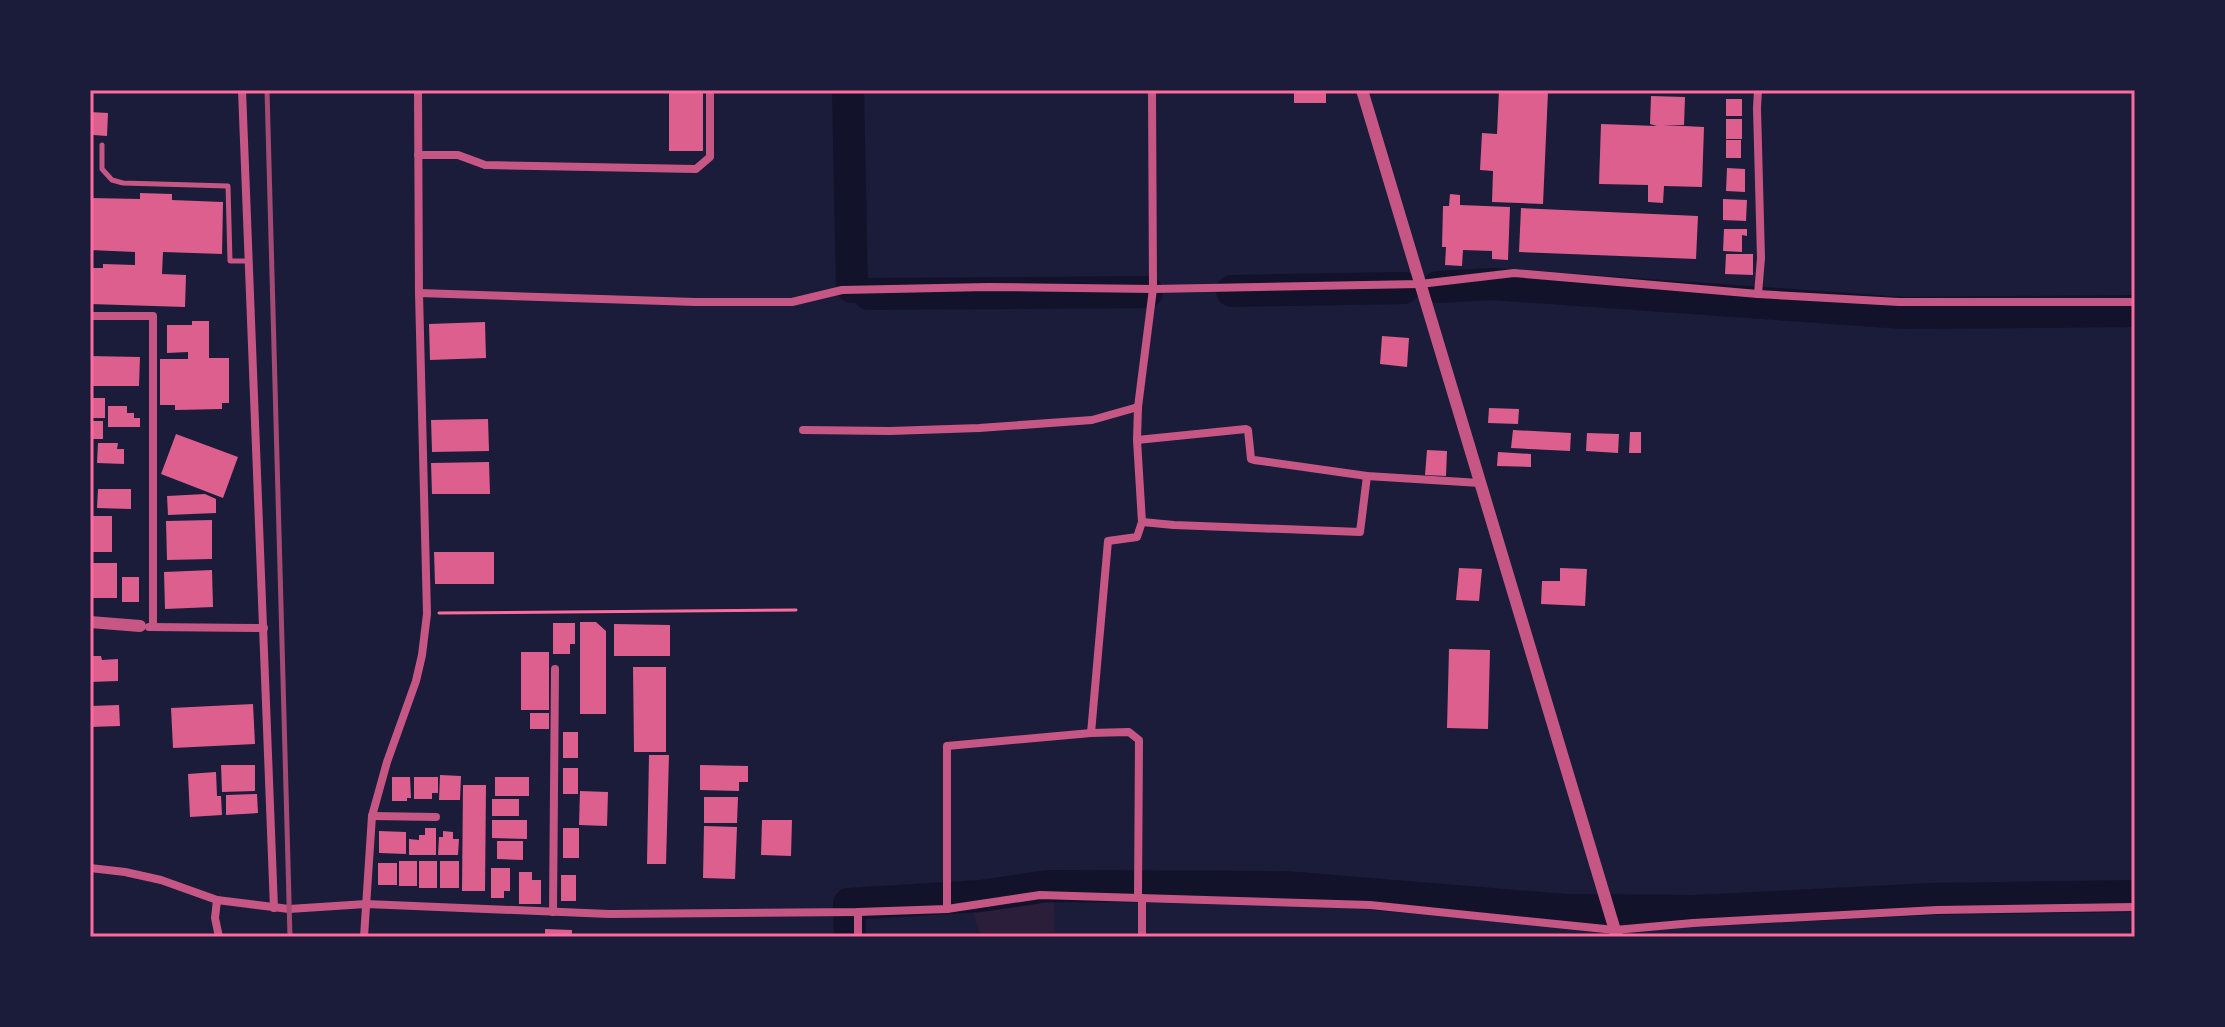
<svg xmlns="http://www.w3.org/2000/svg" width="2225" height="1027" font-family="Helvetica,sans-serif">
  <rect width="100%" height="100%" fill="#1b1b3a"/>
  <polygon fill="#2a1e3b" points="1030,902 1054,903 1055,937 981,937 973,912"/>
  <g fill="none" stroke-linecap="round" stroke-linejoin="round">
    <g stroke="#12122b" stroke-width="32">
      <polyline points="848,90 852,287"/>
      <polyline points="1438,287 1492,284 1904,313 2135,311"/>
      <polyline points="1232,291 1404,288"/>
      <polyline points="869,294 1147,292"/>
      <polyline points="850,937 849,904 981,896 1048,886 1285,887 1565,910 1696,911 1931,899 2135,896"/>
    </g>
  </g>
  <g fill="#dd5f8e">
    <rect x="669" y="90" width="34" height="61"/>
    <rect x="1294" y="90" width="32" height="13"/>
    <polygon points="1499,90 1548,92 1543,204 1492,202 1493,171 1480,170 1482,133 1497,134"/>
    <polygon points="1651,96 1685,97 1684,125 1663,125 1704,127 1702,187 1664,186 1663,203 1648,202 1648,185 1599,184 1601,124 1657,126 1650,124"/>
    <rect x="1726" y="99" width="16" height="17"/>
    <polygon points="90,112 108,113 107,136 93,135 93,140 90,140"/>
    <rect x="1726" y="119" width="16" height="20"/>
    <rect x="1726" y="140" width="15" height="18"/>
    <polygon points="1727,168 1745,169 1745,192 1726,191"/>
    <polygon points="140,193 172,194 172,200 223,202 222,254 163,252 162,274 186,275 185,307 90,304 90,268 103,268 103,264 135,265 135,252 90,250 90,198 140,199"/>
    <polygon points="1450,194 1460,195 1460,205 1510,207 1508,260 1492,259 1492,251 1463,250 1462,266 1445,265 1446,247 1442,247 1443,206 1449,206"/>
    <polygon points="1723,199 1747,200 1746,221 1723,220"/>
    <polygon points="1521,208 1698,216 1696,259 1519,252"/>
    <polygon points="1724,229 1747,229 1747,236 1742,235 1742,252 1723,251"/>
    <polygon points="1726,254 1753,254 1753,275 1725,274"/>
    <polygon points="192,321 209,321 209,358 229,358 229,403 222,403 222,409 175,410 175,405 160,405 160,359 188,359 188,352 167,353 167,325 192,325"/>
    <polygon points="485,322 486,358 430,360 429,324"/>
    <polygon points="1382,336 1409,338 1407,367 1380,364"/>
    <polygon points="90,356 140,357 139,386 90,386"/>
    <rect x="90" y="398" width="15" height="20"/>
    <polygon points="108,406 127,406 127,413 134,413 134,418 140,418 140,427 108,427"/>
    <polygon points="1489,408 1519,409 1518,424 1488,423"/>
    <polygon points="488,419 489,451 432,452 431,420"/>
    <rect x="90" y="421" width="13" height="18"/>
    <polygon points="1513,430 1571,433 1570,451 1511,448"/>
    <polygon points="1630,432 1641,432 1641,453 1629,453"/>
    <polygon points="1587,433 1619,434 1618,453 1586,451"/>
    <polygon points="176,434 238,457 223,498 161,474"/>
    <polygon points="98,443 118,443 117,449 124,449 124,464 97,463"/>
    <polygon points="1427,450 1447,451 1446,476 1425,475"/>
    <polygon points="1498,452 1531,454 1531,467 1497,466"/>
    <polygon points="489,462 490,494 432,494 431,463"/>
    <polygon points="98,489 131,489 131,509 97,508"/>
    <polygon points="205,494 216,499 216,513 168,515 167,496"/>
    <rect x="90" y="516" width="22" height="36"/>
    <polygon points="212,520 212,559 167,560 166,521"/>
    <polygon points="434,552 494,552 494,584 435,584"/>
    <rect x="90" y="563" width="27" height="35"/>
    <polygon points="1459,568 1482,569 1479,601 1456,600"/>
    <polygon points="1560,568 1587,569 1585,606 1541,604 1542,581 1560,581"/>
    <polygon points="212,570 213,607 165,609 164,572"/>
    <rect x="122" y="577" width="17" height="25"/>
    <polygon points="580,622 596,622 606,631 606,714 580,714"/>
    <polygon points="553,623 575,623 575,644 570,644 570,654 553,654"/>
    <polygon points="614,624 670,625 670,656 614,656"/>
    <polygon points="1449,649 1490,650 1488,729 1447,728"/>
    <rect x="521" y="652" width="28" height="58"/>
    <polygon points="90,656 101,656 102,660 118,659 118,681 90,682"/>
    <polygon points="633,667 666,667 666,752 634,752"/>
    <polygon points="253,704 255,744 173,748 171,708"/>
    <polygon points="119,705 120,726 90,727 90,706"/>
    <rect x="530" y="713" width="19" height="16"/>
    <rect x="563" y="732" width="15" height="26"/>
    <polygon points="649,755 669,755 666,864 647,864"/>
    <polygon points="221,765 255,765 255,791 222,792"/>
    <polygon points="700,765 748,766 748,782 739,782 739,791 700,790"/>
    <rect x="563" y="768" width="15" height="26"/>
    <polygon points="216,772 217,796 221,796 222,815 190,817 188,774"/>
    <polygon points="440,775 461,776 460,800 439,800"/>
    <polygon points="392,777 410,777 411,798 407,798 407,801 392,801"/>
    <polygon points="414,777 438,777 438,793 432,793 432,799 414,799"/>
    <rect x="495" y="777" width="34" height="19"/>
    <polygon points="463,785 486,785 485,891 462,891"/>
    <polygon points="580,791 608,792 607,826 579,825"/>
    <polygon points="257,794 258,813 226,815 226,795"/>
    <polygon points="704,797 738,797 737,823 704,823"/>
    <rect x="492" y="799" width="27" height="17"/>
    <polygon points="492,820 527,820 527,839 492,838"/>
    <polygon points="762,820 792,820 791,856 761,855"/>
    <polygon points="704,826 737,827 735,879 703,878"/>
    <polygon points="425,828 436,828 436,855 409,855 409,839 419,840 419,835 425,835"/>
    <rect x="563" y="828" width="16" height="30"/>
    <polygon points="379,831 406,832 406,854 379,853"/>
    <polygon points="443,831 453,832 453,839 459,839 458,855 438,855 439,837 443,837"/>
    <polygon points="497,841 523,841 523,860 497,859"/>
    <rect x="399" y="861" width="18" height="25"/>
    <rect x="419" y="861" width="18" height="27"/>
    <rect x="440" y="861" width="19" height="27"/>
    <rect x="378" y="863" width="19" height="22"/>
    <polygon points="491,868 510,868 510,891 504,891 504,898 491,898"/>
    <polygon points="519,872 532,872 532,880 541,880 541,904 519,904"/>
    <rect x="561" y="875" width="15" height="26"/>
    <polygon points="545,929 572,930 572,937 545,937"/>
  </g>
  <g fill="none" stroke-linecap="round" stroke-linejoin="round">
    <polyline stroke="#ff6b9d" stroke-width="3" points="439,613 796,610"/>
    <polyline stroke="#c65784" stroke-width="5" points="102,145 102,169 112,180 123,183 228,186 230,261 249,261"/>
    <g stroke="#c65784" stroke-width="8">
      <polyline points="242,90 274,908"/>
      <polyline points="418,155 458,155 485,165 696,169 710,157 710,90"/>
      <polyline points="419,293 695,302 792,302 842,290 988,287 1153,289 1420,284 1514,273 1758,294 1899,302 2135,302"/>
      <polyline points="1758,294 1761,258 1757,108 1758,90"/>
      <polyline points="90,316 153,316 153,627"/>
      <polyline points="803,430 890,431 979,428 1092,420 1138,407"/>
      <polyline points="1137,440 1246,429 1248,430 1251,459 1254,460 1367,476 1480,483"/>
      <polyline points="1142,522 1174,525 1360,532 1367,476"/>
      <polyline points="149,627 264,628"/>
      <polyline points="1091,733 1108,541 1137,537 1142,522 1137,440 1138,407 1153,289 1152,90"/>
      <polyline points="372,816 436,817"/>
      <polyline points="90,868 125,872 161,880 217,900 289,909 366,904 609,914 858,912 947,909 1040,895 1370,905 1615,930 1693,923 1937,910 2135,907"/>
      <polyline points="217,900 215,918 219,937"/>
      <polyline points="947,909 947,746 1091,733 1129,732 1139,740 1138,897"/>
      <polyline points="553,912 555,669"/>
      <polyline points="364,937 372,816 387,762 416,681 422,655 427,614 419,293 418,90"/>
      <polyline points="858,937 858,912"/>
      <polyline points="1142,937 1142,898"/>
    </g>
    <g stroke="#c65784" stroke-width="12">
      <polyline points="1362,90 1617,937"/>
      <polyline points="90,622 140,626"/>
    </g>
    <polyline stroke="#a44b75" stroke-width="5" points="267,90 290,937"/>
  </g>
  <rect width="2225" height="1027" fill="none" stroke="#1b1b3a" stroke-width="184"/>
  <rect x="92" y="92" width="2041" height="843" fill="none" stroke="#ff6b9d" stroke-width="3"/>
</svg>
